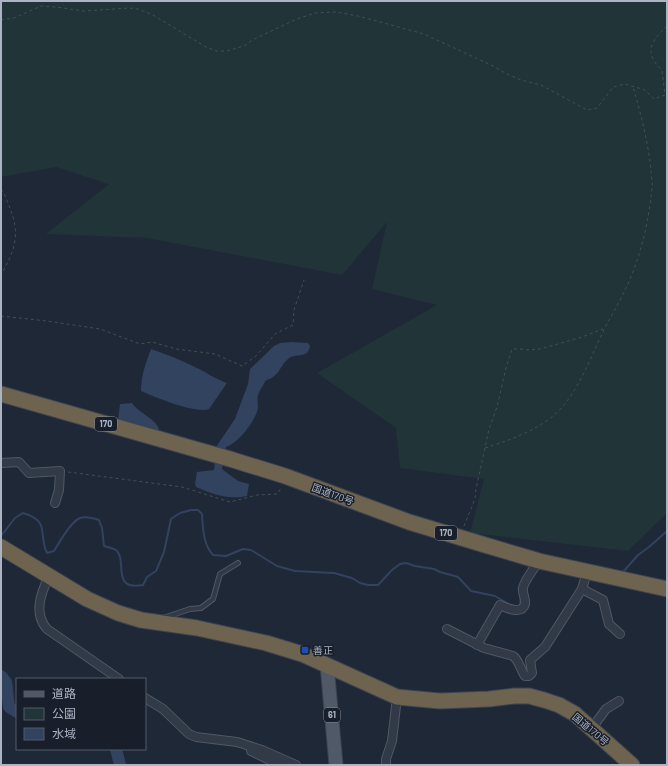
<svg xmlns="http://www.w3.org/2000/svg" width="668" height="766" font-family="Barlow,'Noto Sans JP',sans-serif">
  <rect width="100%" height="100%" fill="#1f2837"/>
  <polygon fill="#213438" points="1,1 667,1 667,513 628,551 470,533 484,479 400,468 396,428 317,373 437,305 372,289 387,222 342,275 147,238 46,234 109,184 56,167 1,177"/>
  <g fill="#31435f">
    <path d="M292,342L308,343L310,346C308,360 295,352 288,359C278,368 281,375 265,381C264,386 259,390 258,395C257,399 258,404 258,408C255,422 239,442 226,447L225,450L222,469L238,481L249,484L247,496C228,500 213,494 196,487L195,484L197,472L214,470L216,447L235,419L248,384L250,369L274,346L280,343Z"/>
    <path d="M151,349C166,354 181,360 195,367C206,372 215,379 227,383L209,409C195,414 155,397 141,391C141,376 146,362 151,349Z"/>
    <path d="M132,403C139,414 157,418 160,432L118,420L120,404Z"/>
  </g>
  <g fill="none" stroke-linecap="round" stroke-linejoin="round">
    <g stroke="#31435f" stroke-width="2">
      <path d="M1,536L15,518L23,513C51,521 38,535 47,553L54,551C59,543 70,522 80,518C86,516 93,518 99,520L102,528L104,546C107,547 113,548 116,550C128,559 110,591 143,585L147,577L156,571L164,552L171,519L180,513L191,510H198L202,514C203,529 203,544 213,555L226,556L243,549L251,550L277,566L295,571L334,573L352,578L360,583L368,585H378L392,570L400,564L406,563L415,566L434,569L440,572L458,577L471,591L495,596L510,605"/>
      <polyline points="623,572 638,555 649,547 667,531"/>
      <polyline points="520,606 521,596"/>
    </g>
    <g stroke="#31435f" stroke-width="12">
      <polyline points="1,676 6,682 9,707 17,712"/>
      <polyline points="116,749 120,765"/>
    </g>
    <g stroke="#505765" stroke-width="6">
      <polyline id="lane" points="163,618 190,609 201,608 213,599 220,574 238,563"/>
    </g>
    <g stroke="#505765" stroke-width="10">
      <g id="street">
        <polyline points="1,463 19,462 29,473 60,471 59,490 55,503"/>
        <path d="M49,576C41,593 33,613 47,629L119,679"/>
        <polyline points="582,589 603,600 609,624 620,634"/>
        <path d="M447,629L484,648L513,656C519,660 520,669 525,676H529L532,673L530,660L545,647L582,589L587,572"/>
        <path d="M477,645L500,605C506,608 522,615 525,604C526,599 522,593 523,588C524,581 535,567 539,561"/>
        <polyline points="145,698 163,709 189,734 196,737 237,742 262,750 296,765"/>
        <polyline points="592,728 606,709 619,701"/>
        <polyline points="252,747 251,751 280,765"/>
        <polyline points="386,765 386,759 392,741 397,697"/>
      </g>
    </g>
    <g stroke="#3c4351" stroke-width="15">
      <polyline id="primary" points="327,665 336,765"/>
    </g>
    <g stroke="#3d4451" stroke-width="17">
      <g id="highway">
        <polyline points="1,394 230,459 285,476 409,522 485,545 539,561 667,589"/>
        <polyline points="1,547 87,599 118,613 141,620 197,628 266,643 302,654 397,697 440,701 489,699 514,696 529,696 544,700 559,705 575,714 632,765"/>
      </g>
    </g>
    <g stroke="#3e5155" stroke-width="1" stroke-dasharray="3 3" stroke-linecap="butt">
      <path d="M1,20L14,18L41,6L56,7L84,11L129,8L138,9L153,15L206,47L216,51H227L244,46L254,39L297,19L315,13L336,12L358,16L424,34L493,66L507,74L521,80L541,85L587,110L597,108L613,87L625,84L645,90L654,99L665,95L662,70C643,53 651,41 667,26"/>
      <path d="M1,189C5,194 7,201 9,206C21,234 15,250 1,275"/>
      <polyline points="1,316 47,321 100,329 140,344 152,342 176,349 215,354 242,366 256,356 275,334 293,325 294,310 304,280"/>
      <path d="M485,448C510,440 533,432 553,416C576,397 589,361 601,336C608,320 618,306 625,290C640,260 649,221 652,188C653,182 651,176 651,170C648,142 641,114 633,87"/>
      <polyline points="68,472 182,487 230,502 257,495 277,494 282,487"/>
      <polyline points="464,526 475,499 476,489 489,429 497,407 506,368 512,349 520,349 529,350 540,349 579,338 603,329"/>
    </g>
    <use href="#lane" stroke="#323a47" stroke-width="4"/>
    <use href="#street" stroke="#323a47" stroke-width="8"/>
    <use href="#primary" stroke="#505967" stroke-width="13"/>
    <use href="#highway" stroke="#6d634f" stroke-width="15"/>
  </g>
  <rect fill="#1a4fb4" stroke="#181f2b" stroke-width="1.5" x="301" y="646" width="8" height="8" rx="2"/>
  <g text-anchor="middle" stroke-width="3" stroke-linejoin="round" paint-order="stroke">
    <g fill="#181f2b" stroke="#808796" stroke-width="1">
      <rect x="95" y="417" width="22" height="14" rx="3"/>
      <rect x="435" y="526" width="22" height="14" rx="3"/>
      <rect x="324" y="708" width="16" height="14" rx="3"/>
    </g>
    <g font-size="9" font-weight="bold" fill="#acb4c4">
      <text x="106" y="427">170</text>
      <text x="446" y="536">170</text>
      <text x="332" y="718">61</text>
    </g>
    <g font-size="10" fill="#acb4c4" stroke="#181f2b">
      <text transform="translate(333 494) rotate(20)" y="4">国道170号</text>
      <text transform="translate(591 729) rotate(40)" y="4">国道170号</text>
    </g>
    <g font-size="10" fill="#acb4c4" stroke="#181f2b" text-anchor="start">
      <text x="313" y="654">善正</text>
    </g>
  </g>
  <rect width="668" height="766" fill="none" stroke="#acb4c4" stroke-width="4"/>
  <rect x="16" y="678" width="130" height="72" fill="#181f2b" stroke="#535b68"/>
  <rect x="24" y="691" width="20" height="6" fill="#505967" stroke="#535b68"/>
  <text x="52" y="698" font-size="12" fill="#acb4c4">道路</text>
  <rect x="24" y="708" width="20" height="12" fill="#213438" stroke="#535b68"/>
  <text x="52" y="718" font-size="12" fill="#acb4c4">公園</text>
  <rect x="24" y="728" width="20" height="12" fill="#31435f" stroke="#535b68"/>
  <text x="52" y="738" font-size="12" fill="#acb4c4">水域</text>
</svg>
